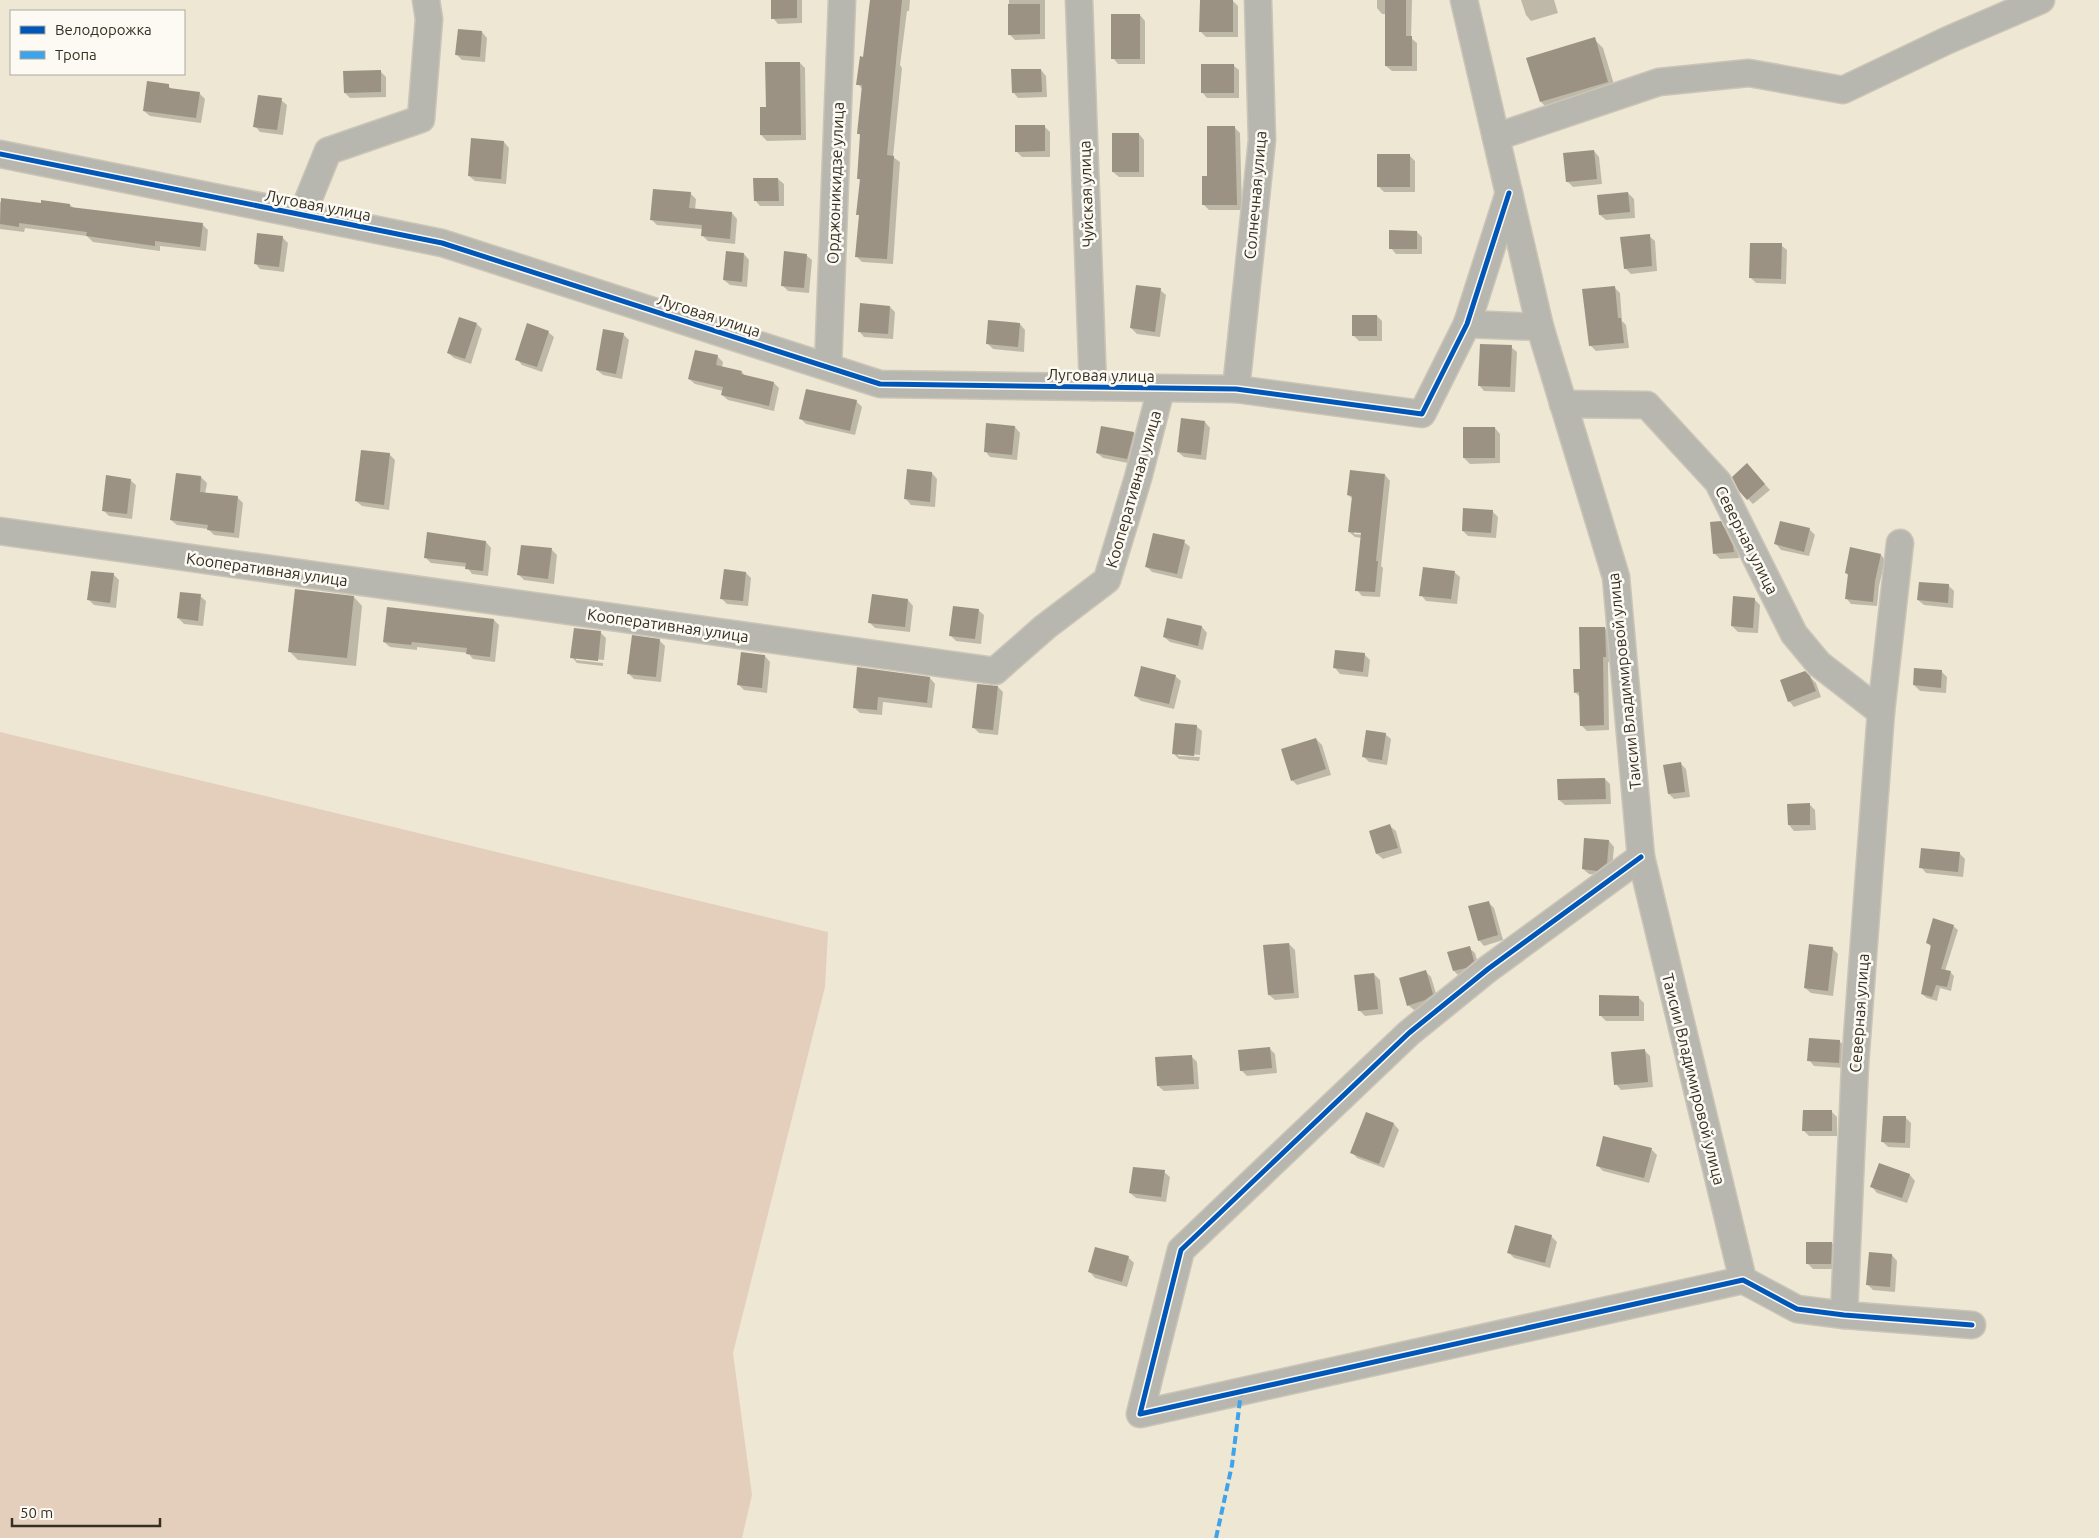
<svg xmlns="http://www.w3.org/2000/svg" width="2099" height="1538" font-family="Ubuntu,sans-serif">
  <rect width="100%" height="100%" fill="#eee7d4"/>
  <polygon fill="#e4cfbd" points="0,732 828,932 825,987 733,1353 752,1495 742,1538 0,1538"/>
  <g fill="#0003" fill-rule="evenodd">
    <polygon points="772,0 802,0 802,23 778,24 773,18"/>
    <polygon points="871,0 910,0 909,11 907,11 900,65 902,68 893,157 900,162 893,264 862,262 856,256 860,216 858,214 861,181 858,178 862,137 858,133 863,90 858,84 864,58"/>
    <polygon points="1009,0 1045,0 1045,39 1015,40 1009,34"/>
    <polygon points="1377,0 1412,0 1411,38 1417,43 1417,71 1392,71 1386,66 1386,14 1382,14 1377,8"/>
    <polygon points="1521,0 1554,0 1558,13 1531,21 1526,15"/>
    <polygon points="1233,1 1238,6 1238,37 1206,37 1201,32"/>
    <polygon points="1140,15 1145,21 1145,64 1118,64 1113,58"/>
    <polygon points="482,32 487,38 485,62 462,60 457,55"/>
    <polygon points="1594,39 1603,48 1616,91 1549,110 1541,102"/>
    <polygon points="800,63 805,68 806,140 767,141 761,135 767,108"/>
    <polygon points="1233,65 1239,70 1239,98 1207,98 1202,92"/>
    <polygon points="1041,70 1046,76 1047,97 1018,98 1013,92"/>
    <polygon points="380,71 386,77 386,97 350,98 345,93"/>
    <polygon points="168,86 173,90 199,93 205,99 201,123 150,116 144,111"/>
    <polygon points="281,100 287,105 283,135 260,132 255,126"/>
    <polygon points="1044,126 1050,132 1050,157 1022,157 1016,151"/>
    <polygon points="1235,128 1240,133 1242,210 1209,210 1203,204 1208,177"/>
    <polygon points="1139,134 1144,140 1144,177 1119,177 1113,172"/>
    <polygon points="504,142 509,148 506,184 475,181 469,176"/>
    <polygon points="1594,151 1599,157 1602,184 1573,187 1567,181"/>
    <polygon points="1409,155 1415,161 1415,192 1384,192 1379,187"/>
    <polygon points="778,179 784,184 784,206 760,206 755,200"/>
    <polygon points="690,193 696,199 695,210 732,213 737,219 735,244 708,241 702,235 702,229 657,225 651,219"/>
    <polygon points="1628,193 1634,199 1635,218 1606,220 1600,215"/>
    <polygon points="0,202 70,205 74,208 202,224 208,230 206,251 160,246 160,251 93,242 87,236 25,228 24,232 0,229"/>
    <polygon points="1417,232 1422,237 1422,254 1396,254 1391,248"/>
    <polygon points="1649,236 1655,241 1657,271 1631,274 1625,268"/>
    <polygon points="282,237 288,243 284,272 260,269 255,263"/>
    <polygon points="1781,245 1787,250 1786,284 1756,283 1750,277"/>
    <polygon points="744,254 749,260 747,287 730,285 724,280"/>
    <polygon points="806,255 812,260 809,293 788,291 782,285"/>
    <polygon points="1614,287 1620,293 1622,321 1626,325 1629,348 1596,351 1590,345"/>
    <polygon points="1160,290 1166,295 1160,337 1137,334 1131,328"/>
    <polygon points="890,307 895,312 893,339 864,337 859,331"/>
    <polygon points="1377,316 1382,321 1382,341 1359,341 1353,335"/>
    <polygon points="477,324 482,329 471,364 454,358 448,353"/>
    <polygon points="1020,324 1025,330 1024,352 993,349 987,343"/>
    <polygon points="548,332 554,337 542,372 522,365 517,359"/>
    <polygon points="623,334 629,340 622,379 603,375 597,370"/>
    <polygon points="1511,347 1517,352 1515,392 1484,391 1479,385"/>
    <polygon points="717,356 723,362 722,368 742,372 746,377 774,383 779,388 774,411 728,400 722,395 723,391 695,384 689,379"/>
    <polygon points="856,401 862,407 855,435 806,424 801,419"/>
    <polygon points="1205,422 1210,428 1206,460 1184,457 1178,452"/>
    <polygon points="1015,427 1020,433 1017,460 990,457 985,451"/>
    <polygon points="1102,427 1134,433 1139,439 1133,464 1103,458 1097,453"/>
    <polygon points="1495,428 1500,434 1500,463 1470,464 1464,458"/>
    <polygon points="389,454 395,460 389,510 362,506 356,501"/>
    <polygon points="1753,471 1770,490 1753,504 1748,499"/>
    <polygon points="932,473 937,479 935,507 911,505 906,499"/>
    <path d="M1385,475L1390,481L1381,566L1383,568L1380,597L1362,596L1357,590L1362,538L1355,537L1349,532L1353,499L1348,495ZM1354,531L1367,533V535L1354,534Z"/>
    <polygon points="201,477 207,483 205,494 238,498 243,503 239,538 214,535 208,529 177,525 171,520"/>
    <polygon points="130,480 136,485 132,519 109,516 103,510"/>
    <polygon points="1492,511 1498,517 1496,538 1468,536 1463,531"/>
    <polygon points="1720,523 1726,529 1738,552 1739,558 1720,559 1714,553"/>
    <polygon points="1809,529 1815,535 1809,556 1781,550 1776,544"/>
    <polygon points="486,542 491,548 488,576 472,574 467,567 431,563 425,557"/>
    <polygon points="1184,542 1190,547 1182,579 1152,572 1146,566"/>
    <polygon points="552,550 557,555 554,584 524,580 519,575"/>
    <polygon points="1881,555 1885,560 1879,586 1877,606 1851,604 1847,599 1849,576 1846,573"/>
    <polygon points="1454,572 1460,577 1457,604 1426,601 1421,595"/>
    <polygon points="746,573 751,578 748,606 727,604 721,598"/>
    <polygon points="113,574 119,580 116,608 94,605 89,600"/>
    <polygon points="1948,585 1954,591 1953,608 1924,605 1918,600"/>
    <polygon points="200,596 206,601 203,626 184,624 178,618"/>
    <polygon points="354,597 362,606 356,666 298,660 289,651"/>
    <polygon points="1754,599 1760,605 1758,633 1738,632 1732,626"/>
    <polygon points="908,600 913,606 910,632 875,628 869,622"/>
    <polygon points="978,610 984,615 981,644 956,641 951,636"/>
    <polygon points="494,620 499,625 495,662 473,659 468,653 417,647 417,650 390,647 384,642"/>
    <polygon points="1202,627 1207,633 1203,650 1170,642 1164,637"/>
    <polygon points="1605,628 1610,634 1611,662 1608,662 1609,730 1587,731 1581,725 1580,697 1575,692 1581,670"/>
    <polygon points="600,632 606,638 604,660 576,657 576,660 603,663 603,666 577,663 572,657"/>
    <polygon points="659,640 665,646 661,682 634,679 629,674"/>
    <polygon points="1364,654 1370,660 1368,677 1340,674 1335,668"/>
    <polygon points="765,656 770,662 767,693 744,690 738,684"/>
    <polygon points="858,668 930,678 935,684 932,708 883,702 882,715 860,713 854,707"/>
    <polygon points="1805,672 1816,683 1821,697 1794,707 1789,701"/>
    <polygon points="1942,672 1947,677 1946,693 1920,691 1914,685"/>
    <polygon points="1175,676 1181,681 1174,709 1141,701 1135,696"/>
    <polygon points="998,687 1003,692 998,735 979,733 973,727"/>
    <polygon points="1196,726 1202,731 1200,755 1178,753 1178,756 1200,757 1199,761 1179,759 1174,754"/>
    <polygon points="1385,734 1391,739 1387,765 1369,762 1363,756"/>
    <polygon points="1316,739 1322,745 1331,775 1297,785 1292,780"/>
    <polygon points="1680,763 1686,769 1690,797 1674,799 1669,794"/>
    <polygon points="1605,779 1610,784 1611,804 1565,805 1559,800"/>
    <polygon points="1810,805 1815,810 1816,830 1794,831 1789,825"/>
    <polygon points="1390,826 1396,831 1402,853 1383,859 1377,854"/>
    <polygon points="1609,841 1614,847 1612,869 1603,876 1589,874 1583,869"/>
    <polygon points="1959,853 1965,859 1963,877 1926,873 1921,867"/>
    <polygon points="1488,902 1494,908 1503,940 1484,946 1479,940"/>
    <polygon points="1953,926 1958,930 1945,971 1950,972 1954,976 1951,991 1940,988 1937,1001 1927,998 1922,994 1931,947 1927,942"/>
    <polygon points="1289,944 1295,950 1299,998 1275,1000 1269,995"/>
    <polygon points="1469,948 1475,953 1479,967 1459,976 1454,971"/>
    <polygon points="1832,948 1838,954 1833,996 1811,993 1805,988"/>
    <polygon points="1426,972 1431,977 1438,1000 1431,1006 1414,1010 1408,1005"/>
    <polygon points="1374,974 1380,980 1383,1014 1365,1016 1359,1010"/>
    <polygon points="1638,997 1644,1003 1644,1021 1606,1021 1600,1015"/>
    <polygon points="1839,1041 1845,1046 1844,1068 1814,1066 1809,1060"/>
    <polygon points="1270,1049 1275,1054 1277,1073 1247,1076 1241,1070"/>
    <polygon points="1645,1051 1650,1056 1653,1087 1621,1090 1616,1084"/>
    <polygon points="1191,1056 1197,1062 1199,1089 1164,1091 1158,1086"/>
    <polygon points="1831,1111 1837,1117 1837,1136 1809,1136 1804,1131"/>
    <polygon points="1367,1114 1394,1124 1399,1130 1384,1168 1357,1158 1352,1152"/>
    <polygon points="1906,1118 1911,1123 1910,1148 1888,1147 1883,1142"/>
    <polygon points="1651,1149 1657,1155 1649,1183 1603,1171 1597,1165"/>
    <polygon points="1879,1165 1910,1175 1915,1181 1907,1203 1877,1193 1872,1187"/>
    <polygon points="1164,1172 1170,1177 1166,1202 1136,1198 1130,1193"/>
    <polygon points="1551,1236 1557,1242 1550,1268 1514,1258 1509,1253"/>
    <polygon points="1832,1243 1837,1249 1836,1269 1813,1269 1807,1263"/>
    <polygon points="1892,1255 1897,1261 1895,1292 1873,1290 1867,1284"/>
    <polygon points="1128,1257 1134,1263 1127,1287 1095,1278 1090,1272"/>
  </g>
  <g fill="#9c9283">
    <polygon points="771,0 797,0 797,18 771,19"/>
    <polygon points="870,0 902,0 887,155 894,156 887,259 855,257 859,215 856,215 860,179 857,179 860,134 857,134 862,85 856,85 860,56 863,57"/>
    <polygon points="1200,0 1233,0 1233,32 1199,32"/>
    <polygon points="1385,0 1406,0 1406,36 1412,36 1412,66 1385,66"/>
    <polygon points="1008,4 1040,4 1040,34 1008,35"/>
    <rect x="1111" y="14" width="29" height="45"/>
    <polygon points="458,29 482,31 480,57 455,55"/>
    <polygon points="1595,37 1608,82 1540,102 1526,58"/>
    <polygon points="765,62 800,62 801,135 760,135 760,107 766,107"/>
    <rect x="1201" y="64" width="33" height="29"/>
    <polygon points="1011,69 1041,69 1042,92 1012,93"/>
    <polygon points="381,70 381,92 344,93 343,71"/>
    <polygon points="147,81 169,84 169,88 200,92 196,118 143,111"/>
    <polygon points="258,95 282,98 277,130 253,127"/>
    <polygon points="1015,125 1045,125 1045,151 1015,152"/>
    <polygon points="1207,126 1235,126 1237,205 1202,205 1202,176 1207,176"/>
    <rect x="1112" y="133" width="27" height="39"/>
    <polygon points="471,138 504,141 501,179 468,176"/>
    <polygon points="1594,150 1597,179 1566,182 1563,153"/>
    <rect x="1377" y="154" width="33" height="33"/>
    <polygon points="753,178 778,178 779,201 754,201"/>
    <polygon points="653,189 691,192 689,208 732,212 730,239 701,236 702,225 650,220"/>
    <polygon points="1628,192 1630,212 1599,215 1597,195"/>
    <polygon points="1,198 41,203 41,200 70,204 70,207 203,223 200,247 155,241 155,246 86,236 87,232 19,223 19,227 0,224"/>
    <polygon points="1389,230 1417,231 1417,249 1389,249"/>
    <polygon points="257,233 283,236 279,267 254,264"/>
    <polygon points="1650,234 1652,266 1624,269 1620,237"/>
    <polygon points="1750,243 1782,243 1781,279 1749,278"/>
    <polygon points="726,251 744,253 742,282 723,280"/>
    <polygon points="784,251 807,254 804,288 781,286"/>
    <polygon points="1136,285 1161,288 1155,332 1130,328"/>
    <polygon points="1615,286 1618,318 1621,318 1624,343 1589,346 1582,289"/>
    <polygon points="860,303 890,306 888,334 858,332"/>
    <rect x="1352" y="315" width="25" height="21"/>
    <polygon points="459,317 477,323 465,359 447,353"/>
    <polygon points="988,320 1020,323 1018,347 986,344"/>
    <polygon points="527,323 549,331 537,367 515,360"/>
    <polygon points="603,329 624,333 616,374 596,370"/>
    <polygon points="1480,344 1512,345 1510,387 1478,386"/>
    <polygon points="695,350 718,355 716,365 742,371 741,374 774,382 769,406 721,395 723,387 688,379"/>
    <polygon points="806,389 857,400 850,431 799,419"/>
    <polygon points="1181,418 1205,421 1201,455 1177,452"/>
    <polygon points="986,423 1015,426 1012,455 984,452"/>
    <polygon points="1101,426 1134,432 1127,459 1096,453"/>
    <rect x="1463" y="427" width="32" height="31"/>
    <polygon points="361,450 390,453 384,505 355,501"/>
    <polygon points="1747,463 1765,484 1747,500 1739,491 1732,477"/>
    <polygon points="907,469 932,472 930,502 904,499"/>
    <polygon points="1350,470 1385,474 1376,561 1378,561 1375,592 1355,591 1361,533 1348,532 1352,496 1347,495"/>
    <polygon points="176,473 201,476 200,492 238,496 234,533 207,530 208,525 170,520"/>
    <polygon points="106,475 131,479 127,514 102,511"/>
    <polygon points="1463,508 1493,510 1491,533 1462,531"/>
    <polygon points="1721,521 1733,546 1734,552 1713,554 1710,522"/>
    <polygon points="1780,521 1810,528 1804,552 1774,544"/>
    <polygon points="427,532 486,541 483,571 465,569 466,563 424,558"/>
    <polygon points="1153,533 1185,540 1177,574 1145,567"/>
    <polygon points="521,545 552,548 548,579 517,575"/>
    <polygon points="1850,547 1881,554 1875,581 1873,602 1845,599 1848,574 1845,573"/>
    <polygon points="1423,567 1455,571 1451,599 1419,596"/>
    <polygon points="724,569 746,572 743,601 720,599"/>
    <polygon points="91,571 114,573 110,603 87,600"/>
    <polygon points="1919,582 1949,584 1948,603 1917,600"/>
    <polygon points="295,589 354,596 347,658 288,652"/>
    <polygon points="180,592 201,594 198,621 177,618"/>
    <polygon points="872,594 908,599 905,627 868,623"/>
    <polygon points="1733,596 1755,598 1753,628 1731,626"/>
    <polygon points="953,606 979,609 975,639 949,636"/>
    <polygon points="387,607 494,619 490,657 466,654 467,648 412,642 411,645 383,642"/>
    <polygon points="1167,618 1202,626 1198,646 1163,637"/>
    <polygon points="1579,627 1605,627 1606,657 1603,657 1604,725 1580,726 1579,692 1574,693 1573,669 1580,669"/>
    <polygon points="574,628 601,631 598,661 570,658"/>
    <polygon points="632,635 660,639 656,677 627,674"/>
    <polygon points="1335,650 1365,653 1363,672 1333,668"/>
    <polygon points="741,652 765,655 762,688 737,685"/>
    <polygon points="1141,666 1176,675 1169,704 1134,696"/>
    <polygon points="857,667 930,677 927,703 878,697 877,710 853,708"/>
    <polygon points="1914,668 1942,670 1941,688 1913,685"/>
    <polygon points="1805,671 1810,676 1816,691 1788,702 1780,680"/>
    <polygon points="977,684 998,686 993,730 972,728"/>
    <polygon points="1175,723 1197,725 1194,756 1172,754"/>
    <polygon points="1366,730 1386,733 1382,760 1362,757"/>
    <polygon points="1316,738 1326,769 1291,781 1281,749"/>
    <polygon points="1681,762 1685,792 1668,794 1663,765"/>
    <polygon points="1605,778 1606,799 1558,800 1557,779"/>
    <polygon points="1810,803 1810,825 1788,825 1787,804"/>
    <polygon points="1390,824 1398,848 1376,854 1369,831"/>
    <polygon points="1584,838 1609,840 1607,863 1597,871 1582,869"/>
    <polygon points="1921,848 1960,852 1958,872 1919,868"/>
    <polygon points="1489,901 1498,935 1478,941 1468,906"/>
    <polygon points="1933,918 1954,925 1941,969 1951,971 1947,987 1936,985 1932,997 1921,994 1931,945 1926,943"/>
    <polygon points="1289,943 1294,993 1268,995 1263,945"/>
    <polygon points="1809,944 1833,947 1828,991 1804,988"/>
    <polygon points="1470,946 1474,961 1466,968 1453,971 1447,952"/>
    <polygon points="1426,970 1433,994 1425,1000 1407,1006 1399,978"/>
    <polygon points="1374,973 1378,1009 1358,1011 1354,975"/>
    <polygon points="1599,995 1639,996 1639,1016 1599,1016"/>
    <polygon points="1809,1038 1840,1040 1839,1063 1807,1061"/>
    <polygon points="1270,1047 1272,1068 1240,1071 1238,1050"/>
    <polygon points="1645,1049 1648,1082 1614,1085 1611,1052"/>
    <polygon points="1192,1055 1194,1084 1157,1086 1155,1057"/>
    <polygon points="1803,1110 1832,1110 1832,1131 1802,1131"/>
    <polygon points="1366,1112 1394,1123 1379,1164 1350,1153"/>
    <polygon points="1883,1116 1906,1116 1905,1143 1881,1142"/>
    <polygon points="1603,1136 1652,1148 1644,1178 1596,1166"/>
    <polygon points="1879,1163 1910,1174 1902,1198 1870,1187"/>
    <polygon points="1133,1167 1165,1170 1161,1197 1129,1193"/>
    <polygon points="1515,1225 1552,1235 1545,1263 1507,1253"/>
    <polygon points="1806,1242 1832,1242 1831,1264 1806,1264"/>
    <polygon points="1095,1247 1129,1256 1122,1282 1088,1272"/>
    <polygon points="1869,1252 1892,1254 1890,1287 1866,1285"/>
  </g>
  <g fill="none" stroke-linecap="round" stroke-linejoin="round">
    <g stroke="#cbc5b7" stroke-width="29">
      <g id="minor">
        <polyline points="1079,0 1093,387"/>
        <polyline points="1464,0 1540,327 1616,577 1641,857 1743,1280"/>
        <polyline points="1496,137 1659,82 1749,73 1843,90 1948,40 2041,0"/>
        <polyline points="0,154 442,243 880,384 1236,389 1422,414 1467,324 1509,193"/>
        <polyline points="302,215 328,151 421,119 429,19 426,0"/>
        <polyline points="1467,324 1540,327"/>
        <polyline points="828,367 842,0"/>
        <polyline points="1236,389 1262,140 1258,0"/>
        <polyline points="1563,404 1647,405 1718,482 1794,634 1819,664 1881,712"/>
        <polyline points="0,531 995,671 1045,627 1107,580 1138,478 1161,389"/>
        <polyline points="1641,857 1488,969 1409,1033 1181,1250 1140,1414 1743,1280 1797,1309 1844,1315 1972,1325"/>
        <polyline points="1844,1315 1855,1065 1881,712 1900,543"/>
      </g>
    </g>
    <use href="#minor" stroke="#b7b6af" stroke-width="26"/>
    <polyline stroke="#3ea3ea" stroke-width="4" stroke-dasharray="8 4" stroke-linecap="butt" points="1216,1538 1232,1465 1241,1392"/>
    <g stroke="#fdfaf3" stroke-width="8">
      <g id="cycleway">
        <polyline points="0,154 442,243 880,384 1236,389 1422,414 1467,324 1509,193"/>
        <polyline points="1641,857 1488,969 1409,1033 1181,1250 1140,1414 1743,1280 1797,1309 1844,1315 1972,1325"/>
      </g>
    </g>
    <use href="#cycleway" stroke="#0057b8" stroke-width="5"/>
  </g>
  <g text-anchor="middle" stroke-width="5" stroke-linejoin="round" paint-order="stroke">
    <g font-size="16" fill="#353023" stroke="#fdfaf3">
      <text transform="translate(835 183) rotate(-88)" y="6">Орджоникидзе улица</text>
      <text transform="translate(1086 194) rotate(-92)" y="6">Чуйская улица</text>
      <text transform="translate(1255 195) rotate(-85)" y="6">Солнечная улица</text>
      <text transform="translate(318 205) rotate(11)" y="6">Луговая улица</text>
      <text transform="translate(709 315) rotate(18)" y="6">Луговая улица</text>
      <text transform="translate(1101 375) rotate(1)" y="6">Луговая улица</text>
      <text transform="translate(1133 489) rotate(-74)" y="6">Кооперативная улица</text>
      <text transform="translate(1747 540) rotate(63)" y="6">Северная улица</text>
      <text transform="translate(267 569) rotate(8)" y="6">Кооперативная улица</text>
      <text transform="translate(668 625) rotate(8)" y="6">Кооперативная улица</text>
      <text transform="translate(1624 681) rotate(-96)" y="6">Таисии Владимировой улица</text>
      <text transform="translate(1859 1013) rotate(-86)" y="6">Северная улица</text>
      <text transform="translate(1694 1079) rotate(76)" y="6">Таисии Владимировой улица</text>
    </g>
  </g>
  <rect x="10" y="10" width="175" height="65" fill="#fdfaf3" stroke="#ada9a0"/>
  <rect x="20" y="26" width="25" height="8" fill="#0057b8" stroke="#ada9a0"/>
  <text x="55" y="35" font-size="15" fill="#353023">Велодорожка</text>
  <rect x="20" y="51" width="25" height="8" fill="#3ea3ea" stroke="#ada9a0"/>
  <text x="55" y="60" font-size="15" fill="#353023">Тропа</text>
  <path d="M12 1518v8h148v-8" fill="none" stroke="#353023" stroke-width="2.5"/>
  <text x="20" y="1518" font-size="15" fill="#353023" stroke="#fdfaf3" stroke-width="4" paint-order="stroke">50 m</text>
</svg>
